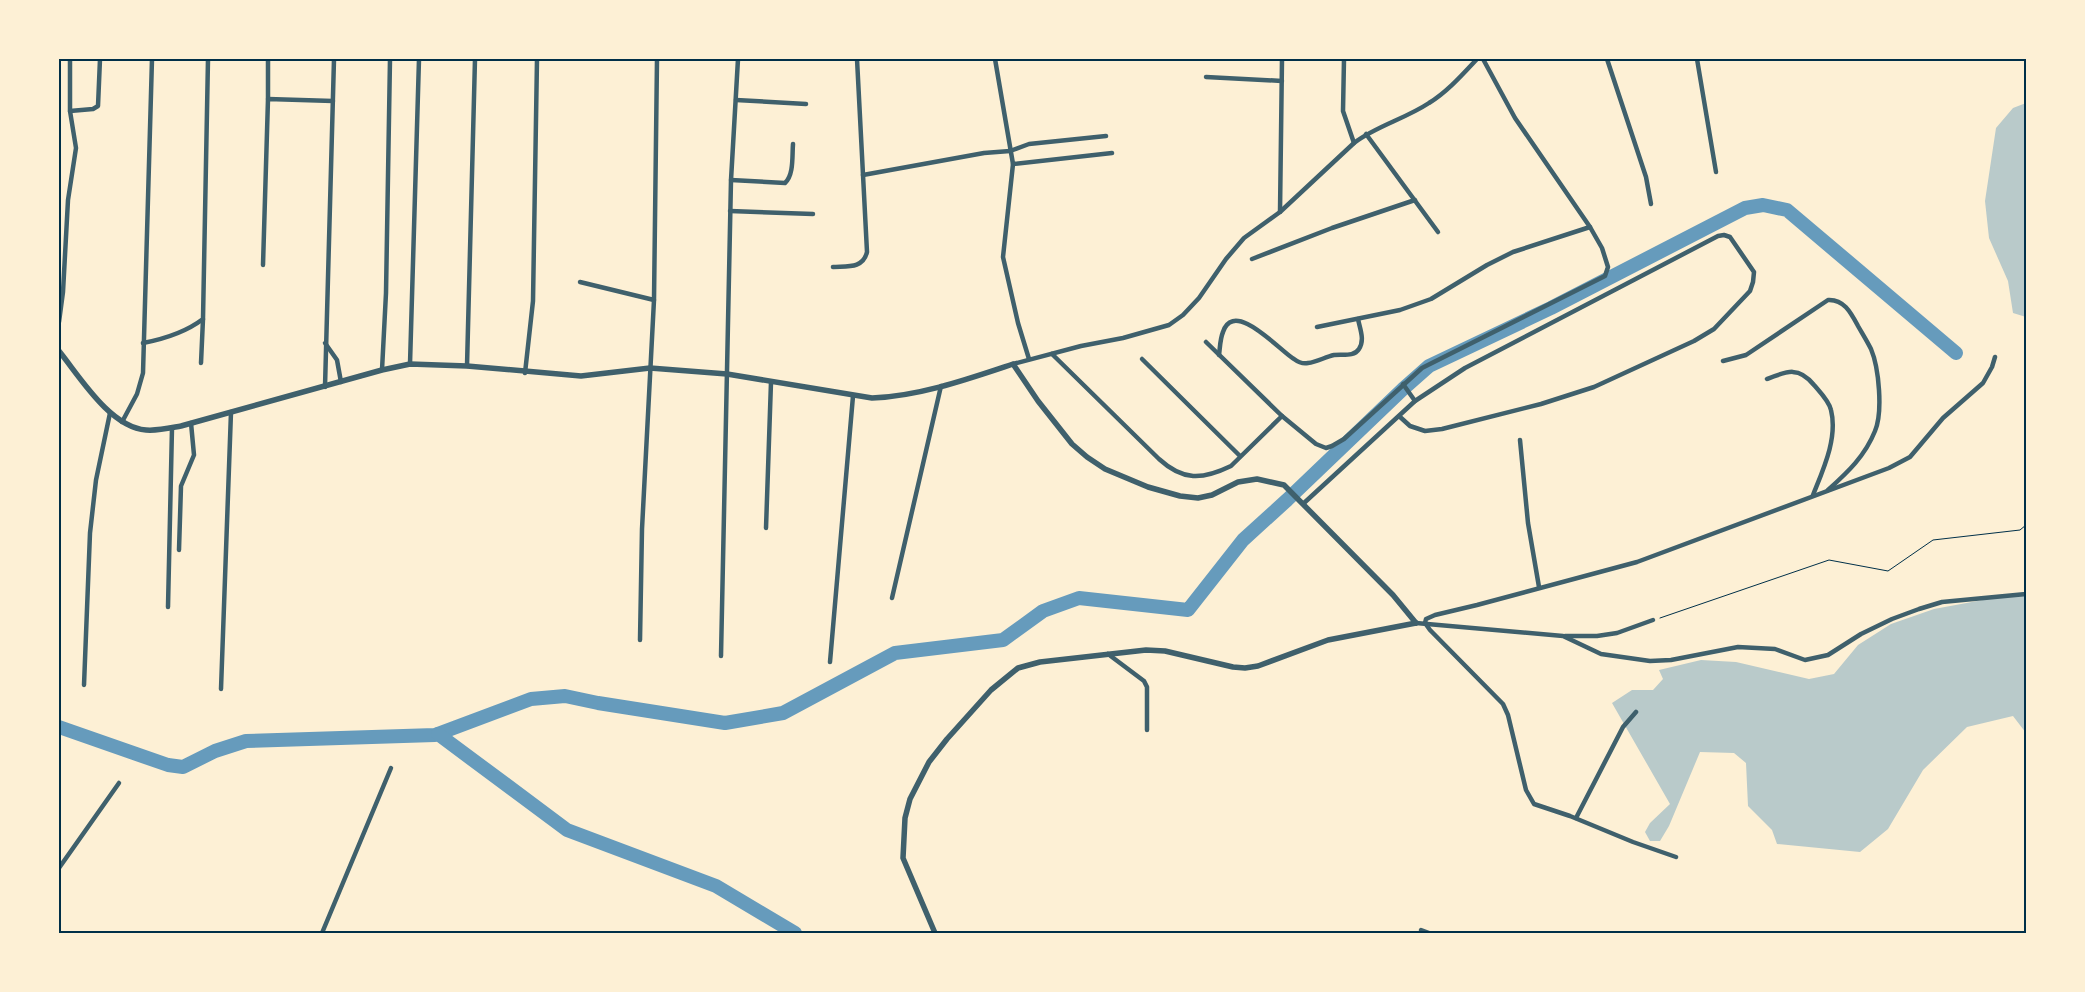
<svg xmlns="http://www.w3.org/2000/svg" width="2085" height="992" font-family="Figtree,sans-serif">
  <rect width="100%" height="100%" fill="#fdf0d5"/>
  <g fill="#b9caca">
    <polygon points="2026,103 2026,317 2013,313 2008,281 1989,238 1985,201 1996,128 2013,108"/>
    <polygon points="2026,592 2026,733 2013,716 1967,727 1923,770 1888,829 1860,852 1777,844 1772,830 1748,806 1746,763 1734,753 1700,752 1669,826 1660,841 1650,841 1645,832 1650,823 1670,804 1612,703 1632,690 1653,690 1663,679 1659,670 1701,660 1736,662 1809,679 1834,674 1858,645 1891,624 1934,609"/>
  </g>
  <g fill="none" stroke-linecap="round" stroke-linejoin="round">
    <g stroke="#669bbc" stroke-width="14">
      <polyline points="59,727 168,765 183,767 215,751 246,741 435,735 531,699 565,696 598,703 725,723 783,713 895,653 1003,640 1043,611 1079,598 1188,610 1243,540 1287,500 1403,389 1429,366 1551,308 1745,208 1763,205 1787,210 1956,353"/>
      <polyline points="438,734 567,830 716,886 795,933"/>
    </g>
    <polyline stroke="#003049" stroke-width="1" points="1660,618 1829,560 1888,571 1933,540 2020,530 2026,525"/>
    <g stroke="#3f606c" stroke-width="4.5">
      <polyline points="995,59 1013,164 1003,257 1018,323 1029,359"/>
      <polyline points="1344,59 1343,111 1354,143"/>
      <polyline points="1607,59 1646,177 1651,204"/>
      <polyline points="1697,59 1716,172"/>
      <polyline points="1206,77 1282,81"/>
      <polyline points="268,99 268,59"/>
      <polyline points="736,100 806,104"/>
      <polyline points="70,111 93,109 98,106 100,59"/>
      <polyline points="1366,134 1438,232"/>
      <polyline points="1013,164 1112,153"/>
      <polyline points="863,175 984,153 1010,151 1029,144 1106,136"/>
      <path d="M731,180L785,183C794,175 792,156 793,144"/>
      <polyline points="730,211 813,214"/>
      <polyline points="1280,212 1282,59"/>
      <polyline points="1252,259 1332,228 1415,200"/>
      <polyline points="263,265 268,99 333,101"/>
      <path d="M833,267C847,266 863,269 867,252L857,59"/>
      <polyline points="580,282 654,300"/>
      <polyline points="59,322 63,292 68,200 76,148 70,111 70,59"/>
      <polyline points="1317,327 1400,310 1431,299 1487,265 1513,252 1590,227"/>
      <polyline points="1206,342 1282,416 1316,444 1326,448 1332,446 1344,439 1422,368 1605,276 1608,267 1602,248 1590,227 1515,118 1483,59"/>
      <path d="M143,343C164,339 186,332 203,319L208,59"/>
      <polyline points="325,343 337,360 341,382"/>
      <path d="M1052,354L1159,459C1183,481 1202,480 1231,466L1282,416"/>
      <path d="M1219,355C1220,348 1220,339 1223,332C1234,298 1281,352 1294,359C1298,362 1304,364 1308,363C1317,362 1325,357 1334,355C1343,354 1354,357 1359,349C1365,340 1360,329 1358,319"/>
      <polyline points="1142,359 1240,456"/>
      <path d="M1723,361L1746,355L1828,300C1844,299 1851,313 1858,326C1862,333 1867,341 1871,349C1879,368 1883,412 1875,431C1865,456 1848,472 1828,490"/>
      <polyline points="201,363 203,319"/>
      <polyline points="410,364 419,59"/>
      <path d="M1013,364L1081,346L1123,338L1169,325L1183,315L1199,298L1226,259L1244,238L1280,212L1354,143C1376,126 1405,119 1429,103C1447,92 1462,75 1477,59"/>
      <polyline points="467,366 475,59"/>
      <polyline points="382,370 386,293 390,59"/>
      <polyline points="525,373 533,301 537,59"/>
      <path d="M1767,379C1787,371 1799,366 1814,385C1820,392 1829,401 1831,410C1838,438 1823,470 1813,495"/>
      <polyline points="1403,384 1415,401"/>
      <polyline points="325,387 334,59"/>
      <polyline points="122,422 137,394 143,373 152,59"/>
      <polyline points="1520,440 1528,523 1539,587"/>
      <polyline points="1304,503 1415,401 1465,368 1718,236 1724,235 1730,237 1754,272 1753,282 1750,291 1714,329 1694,341 1594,387 1541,404 1442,429 1425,431 1410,426 1399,416"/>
      <polyline points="766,528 771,382"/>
      <polyline points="179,550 181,486 194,455 191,423"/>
      <polyline points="892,598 941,386"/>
      <polyline points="168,607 172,428"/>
      <polyline points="1416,623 1563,636 1601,654 1650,661 1671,660 1738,647 1775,649 1805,660 1828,655 1861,634 1892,619 1919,609 1942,602 2026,594"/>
      <polyline points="1565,636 1597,636 1617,633 1653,620"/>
      <polyline points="640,640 642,529 654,300 657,59"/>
      <polyline points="1108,654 1144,681 1147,687 1147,730"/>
      <polyline points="721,656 731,180 738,59"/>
      <polyline points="830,662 853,396"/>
      <polyline points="84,685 90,533 96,480 110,413"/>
      <polyline points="221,689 231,412"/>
      <polyline points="1576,818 1623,727 1636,712"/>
      <polyline points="1676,857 1633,842 1570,816 1534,804 1526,790 1508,715 1503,704 1430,630 1425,623 1426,619 1435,615 1477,605 1637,562 1889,468 1910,457 1943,418 1983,383 1992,367 1995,357"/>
      <polyline points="59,868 119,783"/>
      <polyline points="1421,930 1429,933"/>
      <polyline points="322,933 391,768"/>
    </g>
    <g stroke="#3f606c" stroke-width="5.5">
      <path d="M59,351C80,377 110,427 146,430C158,431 170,428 181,426L382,370L410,364L467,366L581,376L650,368L727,374L872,398C920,396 968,379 1013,364L1038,401L1072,444L1087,457L1105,469L1148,487L1180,496L1198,498L1212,495L1238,482L1257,479L1284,485L1393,595L1416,623"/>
      <polyline points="935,933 903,858 905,818 910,799 929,762 947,739 991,690 1018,668 1040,662 1146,650 1165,651 1233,667 1245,668 1258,666 1328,640 1416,623"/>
    </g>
  </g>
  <rect width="2085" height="992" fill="none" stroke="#fdf0d5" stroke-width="120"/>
  <rect x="60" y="60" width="1965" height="872" fill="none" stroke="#003049" stroke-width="2"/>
</svg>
